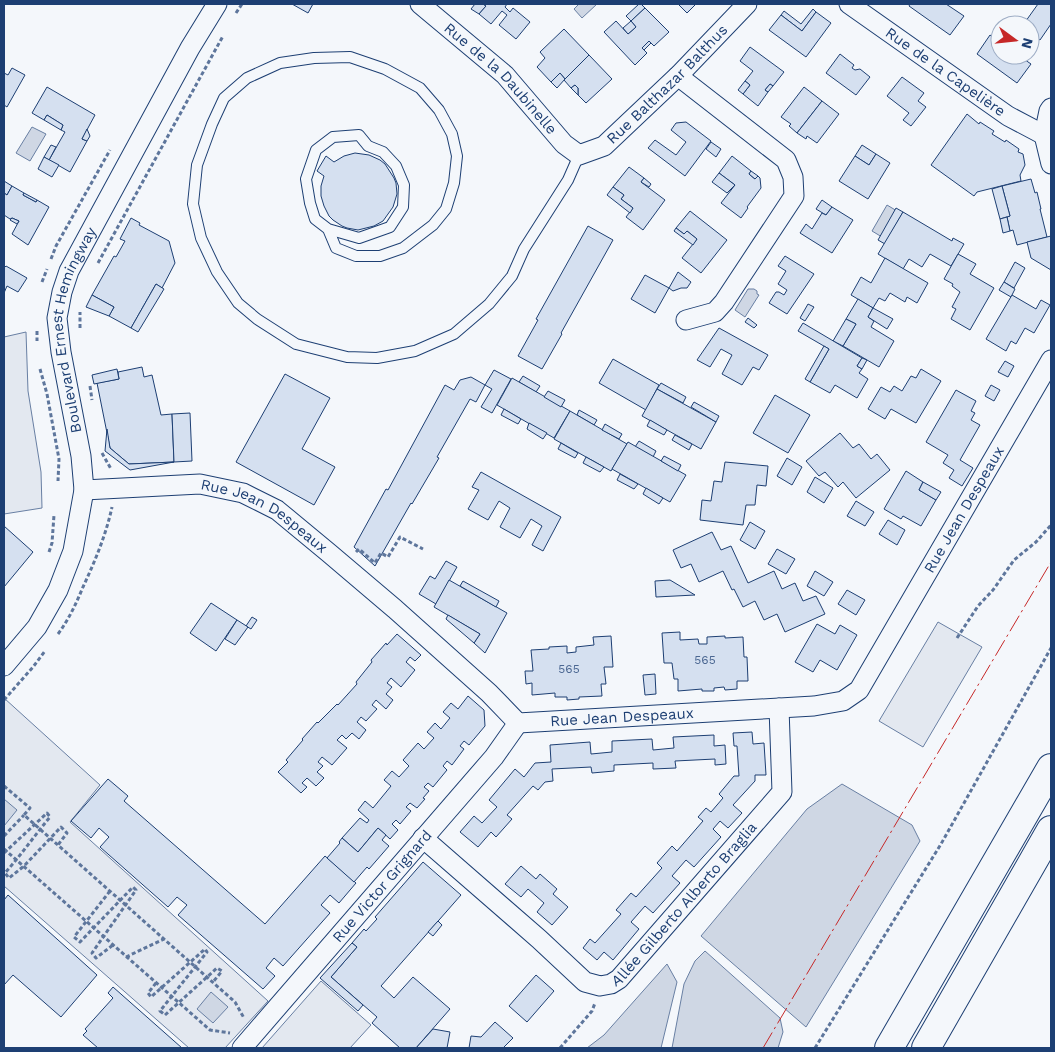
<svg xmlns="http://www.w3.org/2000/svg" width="1055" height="1052" font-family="'Work Sans',sans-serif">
  <rect width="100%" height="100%" fill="#f4f7fb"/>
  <g fill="#e3e8f0" stroke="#687fa3">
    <polygon points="26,332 28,391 41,472 42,508 4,514 4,337"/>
    <polygon points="938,622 982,647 923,747 879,721"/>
    <polygon points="4,698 100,785 70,822 268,1001 225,1048 189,1048 4,886"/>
    <polygon points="321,981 371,1025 350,1048 262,1048"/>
  </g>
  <g fill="#cfd7e4" stroke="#687fa3">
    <polygon points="579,4 597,4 582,18 574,9"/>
    <polygon points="32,127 46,134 30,161 16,153"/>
    <polygon points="887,205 897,211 882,237 872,231"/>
    <polygon points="748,289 754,289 757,291 757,294 759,295 745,317 735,310"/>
    <polygon points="842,784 912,825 920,841 806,1027 701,936 807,809"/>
    <polygon points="4,799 17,810 4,826"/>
    <polygon points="705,951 780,1018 783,1032 778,1048 672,1048 684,984 695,961"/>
    <polygon points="667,964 677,982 661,1048 587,1048 604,1035"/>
    <polygon points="211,992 228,1007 213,1023 197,1009"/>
  </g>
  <g fill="#d5e0f0" stroke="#1d3f73">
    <polygon points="292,4 313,4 308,13"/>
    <polygon points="475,4 483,4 486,6 479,14 471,9"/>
    <polygon points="483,4 507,4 505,7 510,12 513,8 530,22 516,39 499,25 507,15 502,11 491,24 479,14 486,6"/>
    <polygon points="639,4 641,4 645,8 631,21 626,16"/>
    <polygon points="678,4 696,4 687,13"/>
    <polygon points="910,4 946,4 964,16 950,35 909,6"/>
    <polygon points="1038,4 1051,4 1051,24 1040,40 1030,33 1030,25 1023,25"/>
    <polygon points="645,8 669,32 654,46 649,41 642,48 647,53 635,65 604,32 616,21 628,34 636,27 631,21"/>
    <polygon points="813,9 816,12 802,31 781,15 784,11 801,24"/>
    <polygon points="816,12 831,23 806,57 769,30 781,15 802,31"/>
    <polygon points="631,21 636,27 628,34 623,28"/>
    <polygon points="564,29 589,55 565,79 560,73 551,82 537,67 545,58 540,52"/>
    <polygon points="990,35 1000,42 1000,55 1018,55 1031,64 1017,83 977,54"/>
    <polygon points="649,41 651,43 644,50 642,48"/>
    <polygon points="750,47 784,72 773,86 770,84 765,90 768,92 758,106 743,94 750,85 745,81 753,71 740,61"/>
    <polygon points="840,54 854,65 852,68 855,70 860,69 870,77 856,95 826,73"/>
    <polygon points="589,55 612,79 586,103 578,95 578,88 575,85 571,88 564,80"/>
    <polygon points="12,68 25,75 7,107 4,105 4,73 8,75"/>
    <polygon points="560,73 565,79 557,88 551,82"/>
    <polygon points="902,77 924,93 918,101 926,107 911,126 903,120 909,113 887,96"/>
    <polygon points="745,81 750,85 743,94 738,90"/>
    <polygon points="770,84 773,86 768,92 765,90"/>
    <polygon points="575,85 578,88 578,95 571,88"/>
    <polygon points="47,87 95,115 82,139 87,141 70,172 49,160 65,132 61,130 63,125 47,115 44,120 32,113"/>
    <polygon points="804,87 822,101 797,133 789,126 791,124 781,117"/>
    <polygon points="822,101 839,114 817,143 807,136 806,139 797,133"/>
    <polygon points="967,114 979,124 980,122 994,131 992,134 1005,142 1006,140 1019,149 1018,152 1023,154 1025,165 1020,175 1021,181 977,192 974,196 931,165"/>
    <polygon points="47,115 63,125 61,130 44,120"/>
    <polygon points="686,122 711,141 685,176 648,148 655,140 676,155 686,142 671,130 676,123"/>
    <polygon points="87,129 90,136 87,141 82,139"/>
    <polygon points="711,142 721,149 716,157 706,149"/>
    <polygon points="51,145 56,147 49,160 44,157"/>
    <polygon points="862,145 876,154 869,165 855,156"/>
    <polygon points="355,153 369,155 380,160 385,164 394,178 396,183 397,194 393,207 383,221 374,226 358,230 347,228 342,226 333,220 329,216 324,206 321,196 321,186 324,176 317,171 326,156 334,162 344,156"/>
    <polygon points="876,154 890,163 868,199 839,181 855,156 869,165"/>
    <polygon points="732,156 751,171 749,174 755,179 758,176 760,178 761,188 747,207 748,208 741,218 721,203 735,185 719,173"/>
    <polygon points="44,157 59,165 52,177 38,169"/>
    <polygon points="629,167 644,178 641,182 665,200 643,230 626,217 633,208 621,199 624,195 613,187"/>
    <polygon points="751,171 758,176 755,179 749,174"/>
    <polygon points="719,173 735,185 727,193 712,182"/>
    <polygon points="644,178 651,184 649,187 641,182"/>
    <polygon points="1031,179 1035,193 1037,192 1041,209 1040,209 1047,237 1017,245 1013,230 1010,231 1007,217 1010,216 1002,186"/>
    <polygon points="4,181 12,186 7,195 4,193"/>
    <polygon points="12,186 24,193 23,195 36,202 37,200 49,207 28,245 12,234 19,221 12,218 10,219 4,215 4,193 7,195"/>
    <polygon points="1002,186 1010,216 1000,219 992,189"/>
    <polygon points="613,187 624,195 621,199 633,208 630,213 607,195"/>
    <polygon points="24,193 37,200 36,202 23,195"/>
    <polygon points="822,200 832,207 826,215 816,209"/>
    <polygon points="832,207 853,220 832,253 800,233 806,224 812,229 822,213 826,215"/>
    <polygon points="896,208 903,212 885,244 878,240"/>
    <polygon points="690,211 727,240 701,273 682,258 697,239 687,231 684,234 676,228"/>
    <polygon points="903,212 952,241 953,238 964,244 951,266 930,254 922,267 909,259 903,269 878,254"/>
    <polygon points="1007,217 1010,231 1003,233 1000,219"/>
    <polygon points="12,218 19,221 17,224 10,220"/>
    <polygon points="131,218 140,223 139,225 169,241 175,263 162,288 156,284 131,328 109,316 114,307 92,295 114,256 116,257 125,241 120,239"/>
    <polygon points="588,226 613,240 561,333 562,334 542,369 518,356 538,320 536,319"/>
    <polygon points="676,228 684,234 687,231 697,239 693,245 674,231"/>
    <polygon points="1051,236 1051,270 1031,258 1027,242"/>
    <polygon points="958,254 976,264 970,274 994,288 970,330 951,319 956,309 952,307 960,292 952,286 953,284 944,279"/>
    <polygon points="785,256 814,274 787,314 769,303 776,292 779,292 784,295 787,290 778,284 786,271 778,266"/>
    <polygon points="885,258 928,283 917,303 907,297 905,302 890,293 885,301 879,298 873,308 851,295 861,277 871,283"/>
    <polygon points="1015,262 1025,268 1014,288 1004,282"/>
    <polygon points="6,266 27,278 18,292 7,286 4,293 4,268"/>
    <polygon points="678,272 691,282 687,288 681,288 673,291 669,288"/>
    <polygon points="645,275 669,288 655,313 631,299"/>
    <polygon points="1004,282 1015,289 1011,297 999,290"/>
    <polygon points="156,284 164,289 138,332 131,328"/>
    <polygon points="92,295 114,307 109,316 86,307"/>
    <polygon points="1012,295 1036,309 1041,300 1050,305 1034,333 1025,328 1016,344 1011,341 1006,351 986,339"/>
    <polygon points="858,299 873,308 868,317 874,321 871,327 894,341 879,367 843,346 856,324 846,319"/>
    <polygon points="808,304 814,307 805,321 800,318"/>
    <polygon points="873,308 893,319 887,329 868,317"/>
    <polygon points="748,318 757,325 754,328 745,322"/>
    <polygon points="846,319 856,324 843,346 833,341"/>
    <polygon points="803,323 862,358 857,366 862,369 859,373 868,379 857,398 835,385 830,393 810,382 829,349 798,331"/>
    <polygon points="719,328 768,355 759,370 753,367 742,385 722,374 732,355 721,349 710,367 697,360"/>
    <polygon points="824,346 829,349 810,382 805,379"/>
    <polygon points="862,358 867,360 862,369 857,366"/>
    <polygon points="613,359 659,385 646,410 599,383"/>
    <polygon points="1005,361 1014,366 1008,377 998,372"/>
    <polygon points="142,367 144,377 152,375 161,415 172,414 174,462 129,464 110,448 97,383 119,379 118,372"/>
    <polygon points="117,369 119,379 94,384 92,375"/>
    <polygon points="921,369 941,381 916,423 891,409 885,419 868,409 881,387 890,392 894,386 902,391 911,376 916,378"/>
    <polygon points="494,370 511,379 492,413 481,407 492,389 485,385"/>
    <polygon points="285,374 330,398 302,449 335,467 314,505 236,462"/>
    <polygon points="523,376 540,386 536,392 519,382"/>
    <polygon points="471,377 485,385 476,402 470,399 437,457 439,458 412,504 411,503 375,566 354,547 386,489 388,490 445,385 454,390 460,380"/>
    <polygon points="512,378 570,411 554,438 497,405"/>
    <polygon points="661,383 686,397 683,403 657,389"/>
    <polygon points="991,385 1000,390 994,401 985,396"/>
    <polygon points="657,389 716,422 701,449 642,416"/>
    <polygon points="956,390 976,401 971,411 975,413 971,420 980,425 960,460 973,468 962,486 949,478 954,470 943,463 948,455 926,442"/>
    <polygon points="548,391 565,400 561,407 544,397"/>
    <polygon points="775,395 810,415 788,453 753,433"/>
    <polygon points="694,402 719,416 716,422 691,407"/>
    <polygon points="504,409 521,419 518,424 501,415"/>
    <polygon points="579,410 597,420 594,425 577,415"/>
    <polygon points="570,411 627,444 611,471 554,439"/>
    <polygon points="190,413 192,461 174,462 172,414"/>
    <polygon points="650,420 667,430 664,435 647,426"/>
    <polygon points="529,423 547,433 543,439 527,429"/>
    <polygon points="605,424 622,434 619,439 602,430"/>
    <polygon points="107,429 110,448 129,464 174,462 130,470 105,451"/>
    <polygon points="840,433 853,448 859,444 871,459 877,454 890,470 856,498 843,482 838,487 825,472 819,476 806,461"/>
    <polygon points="675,435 692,444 689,450 672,440"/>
    <polygon points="639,441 656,451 653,457 635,447"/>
    <polygon points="628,442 686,475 670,502 612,469"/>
    <polygon points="561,443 578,453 575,458 558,449"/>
    <polygon points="664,456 681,465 678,471 661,461"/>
    <polygon points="586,457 604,467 600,472 583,463"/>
    <polygon points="787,458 802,467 792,485 777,476"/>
    <polygon points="725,462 768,466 766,486 757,485 755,505 746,505 743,525 700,520 702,500 711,501 714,481 722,482"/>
    <polygon points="906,471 923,482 919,490 936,500 921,526 903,516 901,519 884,509"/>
    <polygon points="481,472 561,517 543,551 532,545 542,526 531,519 520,538 500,527 510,508 499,501 488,520 468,509 479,490 472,487"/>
    <polygon points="620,474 638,484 634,489 617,480"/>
    <polygon points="815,477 833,488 824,503 807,492"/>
    <polygon points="923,482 941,492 936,500 919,490"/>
    <polygon points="646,488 663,498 659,504 643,494"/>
    <polygon points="856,501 874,512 865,526 847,516"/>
    <polygon points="888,520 905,530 897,545 879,534"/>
    <polygon points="750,522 765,531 755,549 740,540"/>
    <polygon points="4,526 33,552 4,587"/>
    <polygon points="712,532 721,550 731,546 748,583 774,571 782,589 795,583 803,601 816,596 825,614 785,632 777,614 764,620 755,601 743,607 734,589 732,590 723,571 699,582 691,564 681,568 673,550"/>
    <polygon points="777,549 795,559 786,574 768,564"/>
    <polygon points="446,561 457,567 436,604 419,594 430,576 435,579"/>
    <polygon points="815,571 833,582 824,596 807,586"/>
    <polygon points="449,580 507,613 485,653 474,643 480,634 434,607"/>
    <polygon points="670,580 695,595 656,597 655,581"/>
    <polygon points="463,581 499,601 496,607 460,586"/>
    <polygon points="847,590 865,600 856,615 838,604"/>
    <polygon points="211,603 237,620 216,651 190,633"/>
    <polygon points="448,615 480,634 474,643 446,619"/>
    <polygon points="252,617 257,620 251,629 246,626"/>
    <polygon points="237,620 248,627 235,645 225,639"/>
    <polygon points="817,624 835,634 840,625 857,635 837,670 820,660 813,672 795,662"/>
    <polygon points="680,632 680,640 698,639 699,644 707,644 707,637 725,636 725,638 743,637 744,657 747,657 748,681 737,681 737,689 725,690 724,687 714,688 714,691 702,691 702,689 678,691 678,679 674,679 672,663 664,663 662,633"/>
    <polygon points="397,634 421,655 415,661 410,657 406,662 415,670 401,687 391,678 387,683 392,687 386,694 393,700 386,709 376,700 372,705 377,709 366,721 361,717 357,722 366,730 359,739 352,733 346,739 342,735 337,740 347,748 332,765 322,757 318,762 323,766 317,772 324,778 316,786 307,778 302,783 307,787 301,793 278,772 288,762 286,760 303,740 302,739 317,722 318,723 337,704 338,705 357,684 356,682 372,662 371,660 386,643 387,645"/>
    <polygon points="611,636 613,667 604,667 606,684 601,684 602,696 579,697 579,699 567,700 567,697 555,697 555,693 532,695 532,683 526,684 525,671 533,671 531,650 549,649 549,647 567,646 567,653 576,652 576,647 594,645 593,637"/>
    <polygon points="655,674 656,694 645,695 643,675"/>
    <polygon points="468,696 484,710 485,726 469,745 464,741 460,746 464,749 452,765 447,761 443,766 447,770 433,787 428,783 424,787 429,791 423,798 425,799 417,808 410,803 406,807 411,811 400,824 396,820 392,824 398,830 390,839 378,828 358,852 342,838 360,818 367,823 369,820 358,810 365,801 373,808 391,786 384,780 392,771 399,777 409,766 403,760 418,743 424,749 434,738 427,732 435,723 441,729 450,718 443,712 451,703 458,709"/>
    <polygon points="752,732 753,744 764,743 766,775 755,775 755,781 733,805 742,813 728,828 720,821 713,829 721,837 694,867 686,860 672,876 680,883 653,913 645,906 631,922 639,929 613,960 604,952 597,960 583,948 590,939 595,943 621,914 616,910 631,893 636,897 662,868 657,863 672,846 677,851 703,821 698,817 706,808 711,812 723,798 719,794 734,776 739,776 737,746 734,746 733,733"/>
    <polygon points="714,735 714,746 725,745 726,764 715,765 715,759 675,761 676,768 653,769 653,763 614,765 614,771 592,773 591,767 552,769 553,781 545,782 538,790 533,786 507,815 512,819 496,837 491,832 478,847 460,832 474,816 482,823 497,807 489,800 515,769 524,777 535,763 551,762 550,745 590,742 591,754 612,752 612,741 652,739 653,750 674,748 673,737"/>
    <polygon points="108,779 128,796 124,801 265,924 325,856 356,883 339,903 330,895 321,905 330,913 283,966 274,958 266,968 275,976 263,989 178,915 187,905 177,897 168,907 100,847 109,837 99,828 91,838 71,821"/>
    <polygon points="378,828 386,835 382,840 389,846 369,869 367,867 354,882 327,858 340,843 339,842 342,838 358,852"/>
    <polygon points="423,862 461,895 381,986 394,998 413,977 450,1009 416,1048 400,1048 372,1023 377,1017 331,977 357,947 352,943 364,929 366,931 377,919 375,917"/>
    <polygon points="521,866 536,879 540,874 557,889 553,894 568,907 552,925 537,912 544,903 528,889 521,897 505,884"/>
    <polygon points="8,895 97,975 61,1017 13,975 4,985 4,900"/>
    <polygon points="438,921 442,925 433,936 428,932"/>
    <polygon points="352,943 357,947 331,977 363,1005 358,1011 320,978"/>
    <polygon points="536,975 554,991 527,1022 509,1006"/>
    <polygon points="113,987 182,1048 98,1048 83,1035 87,1031 85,1029 113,998 108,993"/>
    <polygon points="495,1022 513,1038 503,1048 469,1048 471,1036 481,1037"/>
    <polygon points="433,1029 450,1032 447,1048 416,1048"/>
  </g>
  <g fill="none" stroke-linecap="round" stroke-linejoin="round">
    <g stroke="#1d3f73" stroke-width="12">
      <polyline id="lane" points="328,229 359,238 390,227 403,207 404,185 396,166 383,152 368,146 359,135 333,137 316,150 306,179 310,203 315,219 328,229 336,248 356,256 380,256 403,248 433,225 446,209 454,183 457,156 452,134 439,110 420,88 385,69 350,57 314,58 280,63 247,78 224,98 212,124 197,165 193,204 201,238 217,272 238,303 257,319 296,344 347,357 377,358 415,351 454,334 489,304 512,276 524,249 568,180 579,155"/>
    </g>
    <g stroke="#1d3f73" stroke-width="21">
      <g id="street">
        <path id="s1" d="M420,4L505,75L564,144L579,155L604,146L678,76L747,4"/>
        <path id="s2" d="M849,4L1008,116L1044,135"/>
        <polyline points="678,76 786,160 793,177 794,196 724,302 715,312 686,320"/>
        <polyline points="1051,108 1049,111 1044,135 1051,164"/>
        <path id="s3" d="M84,490L200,484L243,493L277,510L329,553L395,609L489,693L518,723L814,706L843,701L859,690L1051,360"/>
        <path id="s4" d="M4,666L37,627L58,590L73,551L84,490L81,456L61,352L57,318L62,292L69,271L190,48L217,4"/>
        <path id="s5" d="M423,838L539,939L585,982L600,986L611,984L619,979L782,792L779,708"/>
        <path id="s6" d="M242,1048L494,757L518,723"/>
      </g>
    </g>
    <g stroke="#1d3f73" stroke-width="30">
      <g id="highway">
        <polyline points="889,1048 1051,768"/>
        <polyline points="926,1048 1051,830"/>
      </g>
    </g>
    <g stroke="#5e769c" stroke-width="3" stroke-dasharray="4 2.5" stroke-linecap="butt">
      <polyline points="236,13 242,4"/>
      <polyline points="51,259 56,246 110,150"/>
      <polyline points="98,263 223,36"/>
      <polyline points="42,282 47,269"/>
      <polyline points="80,328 80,312"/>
      <polyline points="37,331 37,341"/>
      <polyline points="40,369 47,394 59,459 58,481"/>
      <polyline points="90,386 92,400"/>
      <polyline points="102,453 111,469"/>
      <polyline points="49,552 52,543 54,515"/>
      <polyline points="356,552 359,549 375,563 381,553 388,557 400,537 423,549"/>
      <path d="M58,634C69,619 76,604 83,587C95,561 106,535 112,507"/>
      <polyline points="957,638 978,606 993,590 1014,560 1036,542 1051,525"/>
      <polyline points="4,700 33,667 45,651"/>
      <polyline points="4,786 30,808 24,815 235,1002 244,1018"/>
      <polyline points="4,836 24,815"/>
      <polyline points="4,849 210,1030 230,1033"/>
      <path d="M4,853L47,813L50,817C35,835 21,855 5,873L9,878L24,866L61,827L67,833L58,845"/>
      <polyline points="110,891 74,937 80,942 133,887 136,890 92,953 96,958 113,945"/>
      <polyline points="126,957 164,939"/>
      <polyline points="156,983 148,993 151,997 205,949 207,952 160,1011 165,1015 217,968 222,971 213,982"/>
      <polyline points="560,1048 592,1011 595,1003"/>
      <polyline points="815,1048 941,844 1051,648"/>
    </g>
    <use href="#lane" stroke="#f4f7fb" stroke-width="10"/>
    <use href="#street" stroke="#f4f7fb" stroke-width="19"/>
    <use href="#highway" stroke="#f4f7fb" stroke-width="28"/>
    <polyline stroke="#c62828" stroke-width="1" stroke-dasharray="18 4 2.5 4" stroke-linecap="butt" points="763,1048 1051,562"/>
  </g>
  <g text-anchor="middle" stroke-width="4" stroke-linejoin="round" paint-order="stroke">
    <g font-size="12" fill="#4b6792">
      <text x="705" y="664">565</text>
      <text x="569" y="673">565</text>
    </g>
    <g font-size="15" fill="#1d3f73" stroke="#f4f7fb">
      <text dy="5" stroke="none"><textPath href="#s2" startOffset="118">Rue de la Capelière</textPath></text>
      <text dy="5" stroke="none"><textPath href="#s1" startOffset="110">Rue de la Daubinelle</textPath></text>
      <text dy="5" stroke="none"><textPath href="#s1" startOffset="335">Rue Balthazar Balthus</textPath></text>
      <text dy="5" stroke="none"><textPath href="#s4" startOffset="362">Boulevard Ernest Hemingway</textPath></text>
      <text dy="5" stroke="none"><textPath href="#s3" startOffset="1074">Rue Jean Despeaux</textPath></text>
      <text dy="5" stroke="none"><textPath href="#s3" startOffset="189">Rue Jean Despeaux</textPath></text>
      <text dy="5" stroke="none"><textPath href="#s3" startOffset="624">Rue Jean Despeaux</textPath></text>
      <text dy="5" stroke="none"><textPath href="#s6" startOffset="214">Rue Victor Grignard</textPath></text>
      <text dy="5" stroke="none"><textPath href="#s5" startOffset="352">Allée Gilberto Alberto Braglia</textPath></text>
    </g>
  </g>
  <rect width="1055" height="1052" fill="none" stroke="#1d3f73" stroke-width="10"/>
  <g transform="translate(1015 40) rotate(105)"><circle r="24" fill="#f4f7fb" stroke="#9eadc5"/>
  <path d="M0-4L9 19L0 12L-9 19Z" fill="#c62828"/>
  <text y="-8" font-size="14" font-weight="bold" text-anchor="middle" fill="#1d3f73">N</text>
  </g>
</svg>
